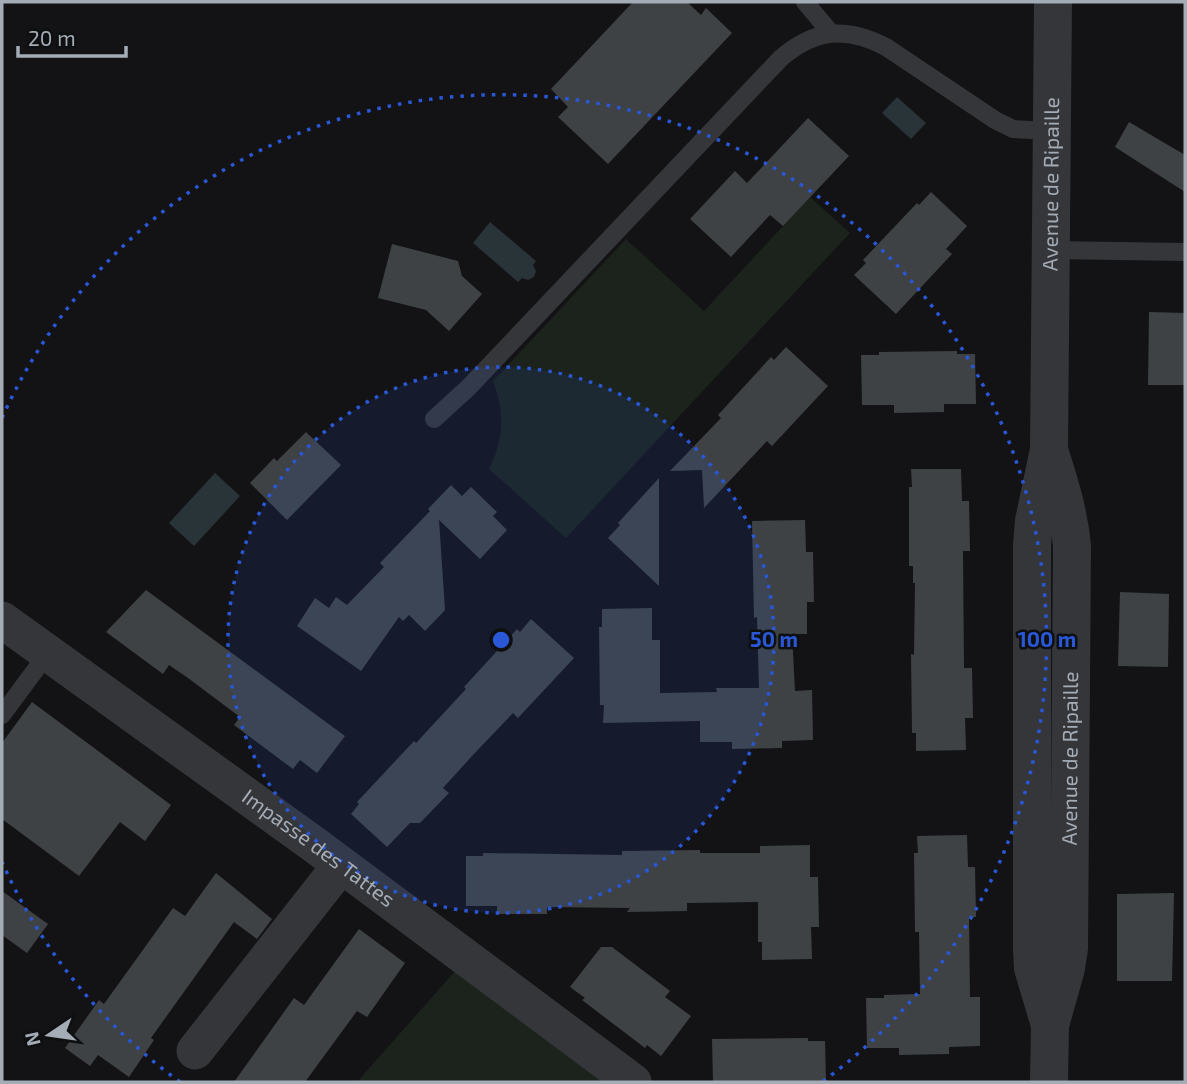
<svg xmlns="http://www.w3.org/2000/svg" width="1187" height="1084" font-family="'Exo 2',sans-serif">
  <rect width="100%" height="100%" fill="#131315"/>
  <g fill="#1b231c">
    <path d="M810,197L850,233L566,538L489,469C504,438 505,413 493,381L626,239L704,311Z"/>
    <polygon points="456,970 608,1082 357,1082"/>
  </g>
  <g fill="#293439">
    <polygon points="897,97 926,123 911,139 882,113"/>
    <polygon points="490,222 536,261 533,265 536,271 534,277 528,280 522,278 518,282 473,243"/>
    <polygon points="215,473 240,496 194,546 169,523"/>
  </g>
  <g fill="#3f4245">
    <polygon points="633,2 687,2 701,15 706,8 732,33 608,164 558,117 568,107 551,89"/>
    <polygon points="808,118 849,156 783,226 770,215 731,257 690,219 735,171 747,183"/>
    <polygon points="1129,122 1185,155 1185,192 1115,147"/>
    <polygon points="931,192 967,226 946,249 952,254 896,314 854,275 866,263 863,260 917,203 919,205"/>
    <polygon points="392,244 458,261 462,276 482,294 449,331 426,310 378,298"/>
    <polygon points="1149,312 1185,313 1185,385 1148,385"/>
    <polygon points="786,347 828,386 772,446 767,441 704,508 702,470 670,471 721,418 718,415 771,357 774,360"/>
    <polygon points="957,351 957,354 975,354 976,404 944,404 944,412 894,413 894,405 862,405 861,355 879,355 879,352"/>
    <polygon points="306,432 341,465 287,520 250,483 274,458 277,461"/>
    <polygon points="911,469 961,469 962,501 969,501 970,551 963,551 964,668 972,668 973,718 965,718 966,750 916,751 916,733 912,733 911,654 914,655 915,583 913,583 913,566 909,566 909,487 912,487"/>
    <polygon points="659,478 659,586 608,538 620,525 618,523"/>
    <polygon points="451,485 462,496 471,487 497,512 493,516 507,530 480,559 439,520 445,610 425,631 409,615 403,621 399,617 361,671 297,626 315,598 329,608 336,597 347,605 384,567 380,563 430,511 428,509"/>
    <polygon points="805,520 806,552 813,552 814,602 807,602 807,634 792,634 795,691 812,690 813,740 782,741 782,748 732,749 732,742 700,742 700,721 603,723 604,705 600,705 599,627 602,627 602,609 652,608 652,640 660,640 660,693 717,692 716,688 759,688 757,617 754,618 752,521"/>
    <polygon points="146,590 345,736 317,773 300,760 293,769 234,725 240,717 188,678 169,665 163,674 106,632"/>
    <polygon points="1120,592 1169,594 1168,667 1118,666"/>
    <polygon points="531,619 574,658 518,718 513,713 472,756 443,788 449,793 420,823 410,823 387,847 351,814 359,804 357,802 414,741 416,743 466,689 464,687 517,629 520,632"/>
    <polygon points="32,702 171,805 145,841 120,822 79,876 2,819 2,743"/>
    <polygon points="967,835 968,867 975,867 976,917 969,917 970,997 980,997 980,1046 949,1047 949,1054 899,1055 899,1048 867,1048 866,998 884,998 884,995 920,994 919,932 915,932 914,853 918,853 917,836"/>
    <polygon points="810,845 810,877 818,877 819,927 811,927 812,959 762,960 762,942 758,942 758,902 687,903 687,911 627,912 630,908 547,907 547,914 497,914 497,906 466,906 466,856 483,856 483,853 622,855 622,851 700,850 700,853 760,853 760,846"/>
    <polygon points="216,873 272,919 257,939 234,922 151,1038 154,1040 129,1077 98,1055 90,1066 65,1048 99,1000 104,1004 173,908 185,916"/>
    <polygon points="2,891 48,924 27,953 2,935"/>
    <polygon points="1174,893 1172,981 1117,981 1117,894"/>
    <polygon points="359,929 405,963 367,1017 357,1011 305,1082 234,1082 294,998 304,1005"/>
    <polygon points="601,947 612,947 670,991 665,997 691,1016 661,1056 647,1045 645,1048 582,1000 585,998 570,987"/>
    <polygon points="808,1038 808,1041 825,1041 826,1082 713,1082 712,1039"/>
  </g>
  <g fill="none" stroke-linecap="round" stroke-linejoin="round">
    <g stroke="#34363a" stroke-width="18">
      <polyline points="805,2 831,33"/>
      <polyline points="1050,250 1185,252"/>
      <path d="M434,419L469,387L781,58C815,29 846,26 886,47L995,120L1013,129L1051,131"/>
      <polyline points="2,715 48,653"/>
    </g>
    <g stroke="#34363a" stroke-width="37">
      <path id="s1" d="M2,620L312,843L633,1082"/>
      <polyline points="195,1051 341,865"/>
    </g>
    <g stroke="#34363a" stroke-width="38">
      <path id="s2" d="M1050,1025L1033,968L1032,948V545L1034,521L1049,450L1053,2"/>
      <path id="s3" d="M1049,1082L1050,1025L1066,968L1069,948L1072,546C1069,512 1059,482 1049,450"/>
    </g>
  </g>
  <circle cx="501" cy="640" r="273" fill="#2a57d5" fill-opacity=".12"/>
  <g fill="none" stroke="#2a57d5" stroke-width="3.5" stroke-dasharray="3.5 7">
    <circle cx="501" cy="640" r="273"/>
    <path d="M180 1082A546 546 0 0 1 2 862M2 418A546 546 0 1 1 822 1082"/>
  </g>
  <g text-anchor="middle" stroke-width="5" stroke-linejoin="round" paint-order="stroke">
    <g font-size="21" fill="#a4acb6" stroke="#0e0f10">
      <text dy="7" stroke="none"><textPath href="#s2" startOffset="845">Avenue de Ripaille</textPath></text>
      <text dy="7" stroke="none"><textPath href="#s3" startOffset="326">Avenue de Ripaille</textPath></text>
      <text dy="7" stroke="none"><textPath href="#s1" startOffset="390">Impasse des Tattes</textPath></text>
    </g>
  </g>
  <circle cx="501" cy="640" r="10" fill="#2a57d5" stroke="#0e0f10" stroke-width="3.5"/>
  <g font-size="21" text-anchor="middle" font-weight="bold" fill="#2a57d5" stroke="#0e0f10" stroke-width="5" stroke-linejoin="round" paint-order="stroke">
    <text x="774" y="647">50 m</text>
    <text x="1047" y="647">100 m</text>
  </g>
  <rect width="1187" height="1084" fill="none" stroke="#a4acb6" stroke-width="7"/>
  <g transform="translate(49 1035) rotate(257)" stroke="#0e0f10" stroke-width="5" paint-order="stroke">
  <path d="M0-5L12 26L0 18L-12 26Z" fill="#a4acb6"/>
  <text y="-10" font-size="19" font-weight="bold" text-anchor="middle" fill="#a4acb6">N</text>
  </g>
  <path d="M18 46v10h108v-10" fill="none" stroke="#a4acb6" stroke-width="3.5"/>
  <text x="28" y="46" font-size="21" fill="#a4acb6" stroke="#0e0f10" stroke-width="5" paint-order="stroke">20 m</text>
</svg>
